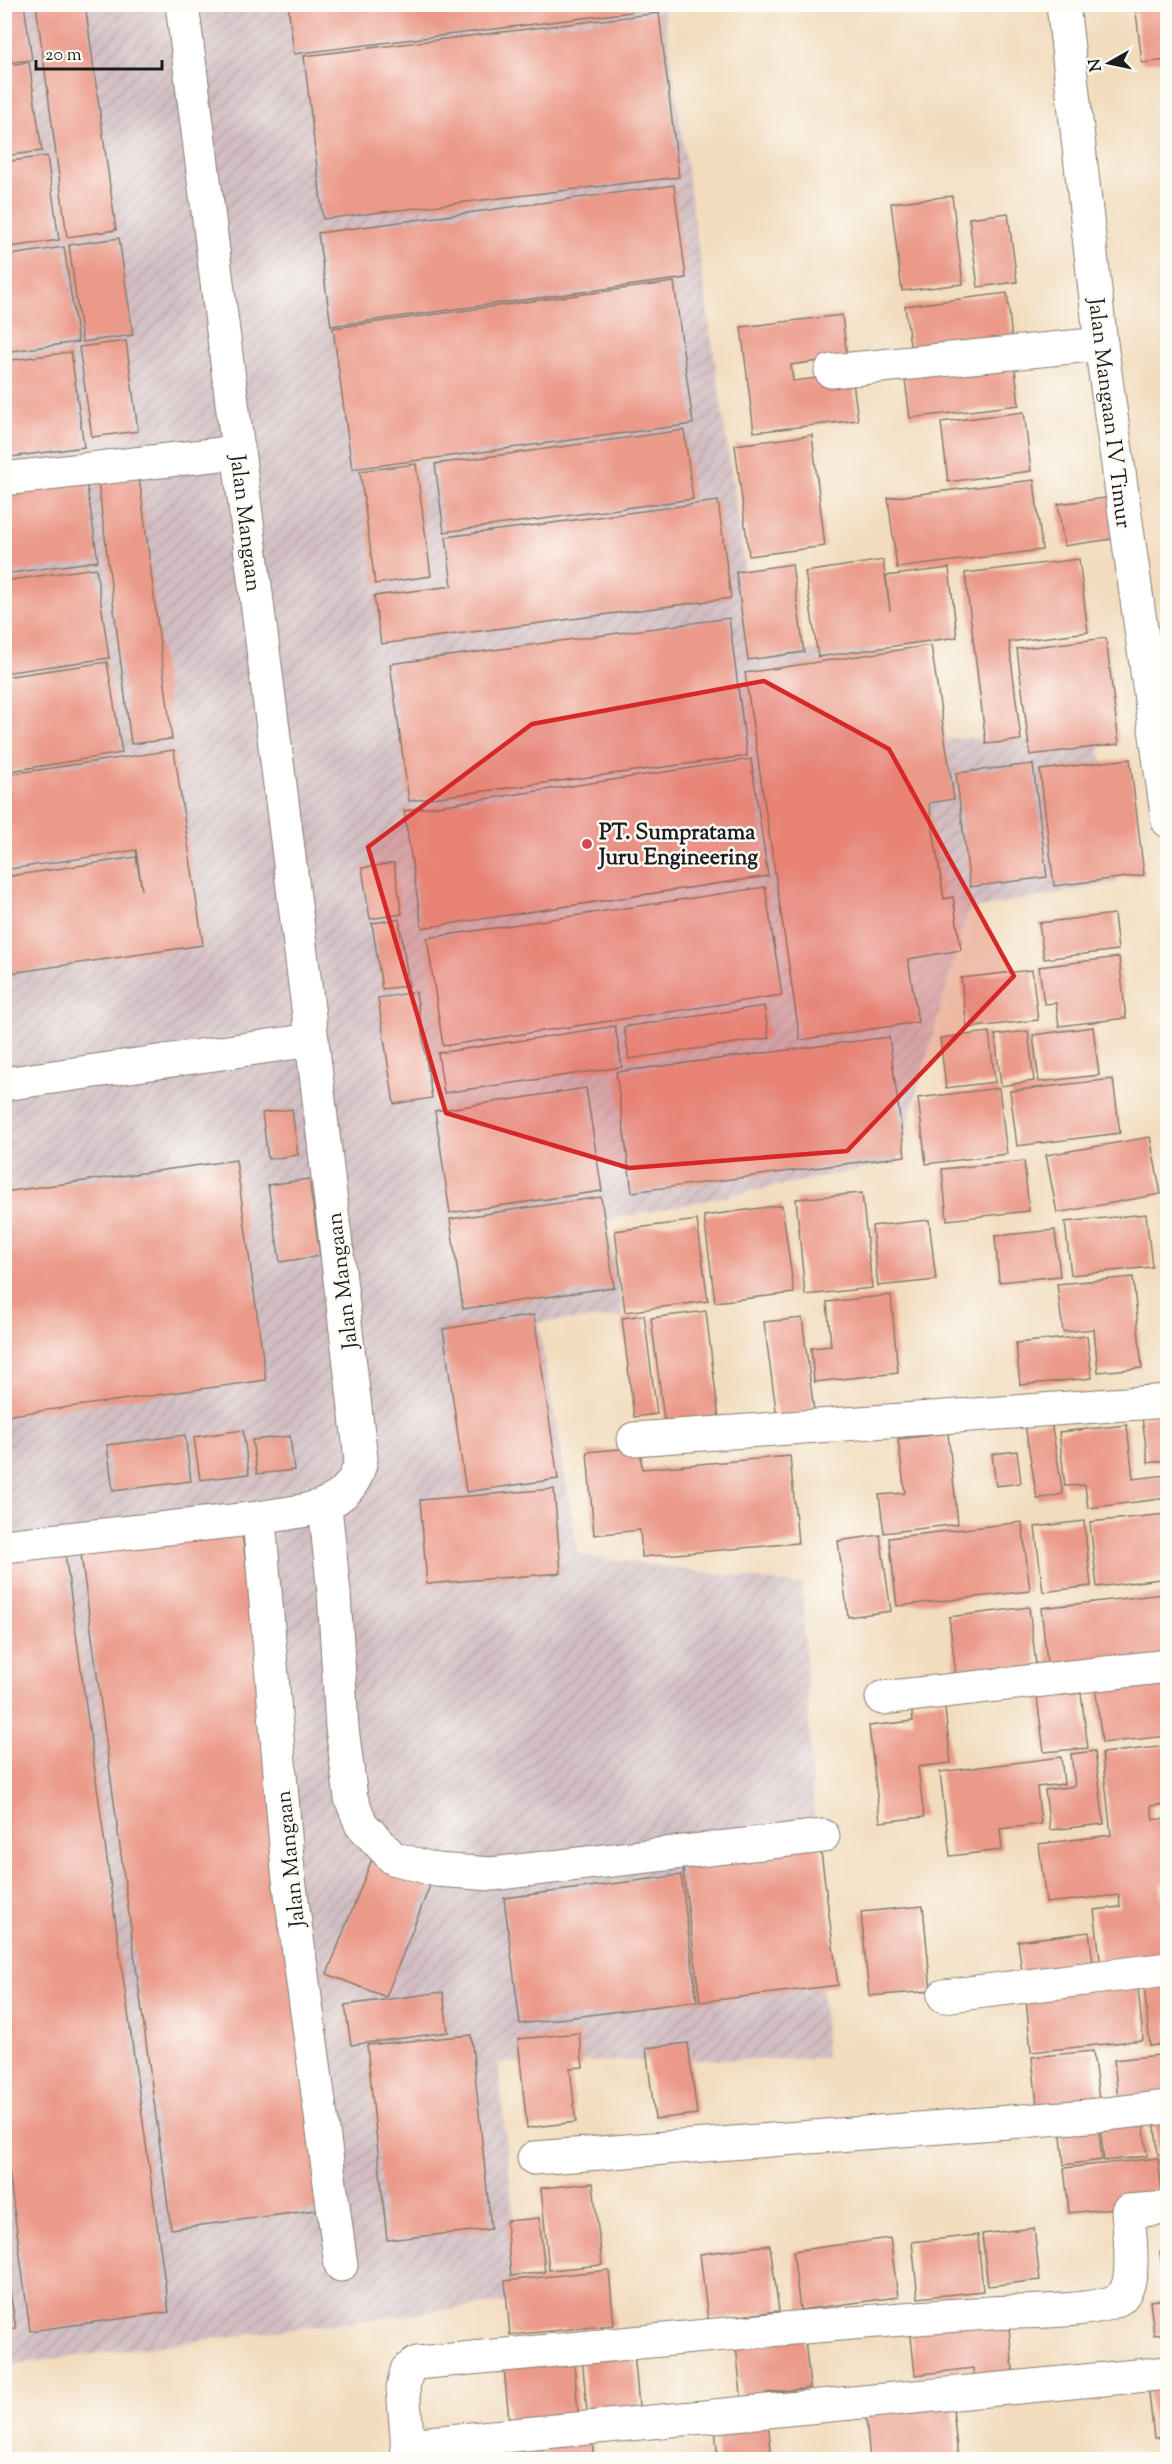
<svg xmlns="http://www.w3.org/2000/svg" width="1172" height="2464" font-family="'Sorts Mill Goudy',serif">
  <defs>
    <pattern id="industrial-furrows" width="10" height="10" patternUnits="userSpaceOnUse" patternTransform="scale(1.5)"><rect width="10" height="10" fill="#d2bec2"/><path d="M-1 1l2-2M0 10L10 0M9 11l2-2" fill="none" stroke="#b4a3a6"/></pattern>
  </defs>
  <rect width="100%" height="100%" fill="#fdfcf7"/>
  <filter id="ink" filterUnits="userSpaceOnUse"><feTurbulence type="fractalNoise" baseFrequency=".0167" numOctaves="2"/><feDisplacementMap in="SourceGraphic" scale="12" xChannelSelector="R" yChannelSelector="G"/><feConvolveMatrix kernelMatrix="1 2 1 2 8 2 1 2 1" color-interpolation-filters="sRGB"/></filter>
  <filter id="wash" filterUnits="userSpaceOnUse"><feTurbulence type="fractalNoise" baseFrequency=".008" numOctaves="4" result="noise"/><feDisplacementMap in="SourceGraphic" scale="24" xChannelSelector="R" yChannelSelector="G"/><feGaussianBlur stdDeviation="1.35" result="paint"/><feColorMatrix in="noise" values="0 0 0 0 0 0 0 0 0 0 0 0 0 0 0 0 0 1.4 0 .05"/><feComposite in="paint" operator="in"/></filter>
  <g filter="url(#wash)">
    <rect width="100%" height="100%" fill="#f2dcbe"/>
    <polygon fill="url(#industrial-furrows)" points="4,5 663,5 757,650 927,650 937,738 1099,739 1118,882 968,910 897,1162 608,1220 623,1317 538,1322 579,1555 802,1585 826,2058 498,2063 522,2300 5,2365"/>
    <g id="blocks">
      <g fill="#eb9988">
        <polygon points="4,4 24,4 32,60 4,63"/>
        <polygon points="36,4 85,4 116,230 67,237"/>
        <polygon points="288,4 630,4 631,12 294,54"/>
        <polygon points="1135,4 1168,4 1168,60 1142,63"/>
        <polygon points="659,13 679,177 323,219 304,56"/>
        <polygon points="29,62 42,151 4,156 4,66"/>
        <polygon points="47,156 59,240 4,248 4,162"/>
        <polygon points="674,185 686,278 331,326 318,233"/>
        <polygon points="952,196 963,284 902,291 891,203"/>
        <polygon points="1008,213 1017,282 978,287 969,218"/>
        <polygon points="119,238 133,335 82,342 69,245"/>
        <polygon points="64,247 78,342 4,352 4,256"/>
        <polygon points="674,282 693,424 352,469 333,328"/>
        <polygon points="1007,293 1013,349 912,361 905,306"/>
        <polygon points="842,315 847,357 791,365 793,381 852,374 858,420 754,432 741,327"/>
        <polygon points="126,341 138,431 92,437 79,347"/>
        <polygon points="71,352 84,447 4,458 4,361"/>
        <polygon points="1014,359 1019,405 910,418 904,372"/>
        <polygon points="1024,412 1031,471 948,482 941,422"/>
        <polygon points="684,430 693,499 444,532 435,464"/>
        <polygon points="812,435 825,546 749,556 735,445"/>
        <polygon points="416,464 431,576 375,584 360,471"/>
        <polygon points="85,473 98,561 4,574 4,485"/>
        <polygon points="139,477 172,739 131,744 98,482"/>
        <polygon points="1034,480 1042,550 897,568 888,498"/>
        <polygon points="1113,497 1119,538 1064,546 1058,504"/>
        <polygon points="718,501 731,598 381,644 374,596 452,586 446,537"/>
        <polygon points="1079,559 1088,632 1009,642 1021,740 986,744 965,573"/>
        <polygon points="883,560 890,611 886,576 949,568 957,637 818,657 805,572"/>
        <polygon points="792,564 804,652 748,660 736,572"/>
        <polygon points="96,568 109,658 4,673 4,581"/>
        <polygon points="729,618 747,756 409,801 390,664"/>
        <polygon points="1106,638 1119,744 1030,755 1017,649"/>
        <polygon points="931,645 954,799 929,803 944,899 953,897 961,950 908,959 918,1022 800,1040 745,673"/>
        <polygon points="107,662 122,753 4,772 4,677"/>
        <polygon points="174,750 203,945 4,974 4,877 136,857 142,890 136,850 4,870 4,775"/>
        <polygon points="751,759 768,876 422,928 404,811"/>
        <polygon points="1130,759 1144,875 1054,886 1040,770"/>
        <polygon points="1033,764 1047,877 970,887 956,773"/>
        <polygon points="394,863 402,914 370,919 362,868"/>
        <polygon points="765,887 782,995 443,1046 427,938"/>
        <polygon points="1114,914 1118,950 1044,959 1039,923"/>
        <polygon points="399,919 409,986 382,989 372,923"/>
        <polygon points="1119,957 1126,1018 1059,1026 1056,1003 1044,1004 1039,967"/>
        <polygon points="1032,970 1038,1020 967,1028 961,978"/>
        <polygon points="416,992 432,1098 394,1104 378,998"/>
        <polygon points="764,1006 769,1038 629,1059 624,1027"/>
        <polygon points="615,1026 622,1067 444,1093 438,1053"/>
        <polygon points="1093,1027 1099,1075 1039,1082 1033,1035"/>
        <polygon points="1028,1031 1034,1081 1001,1086 995,1035"/>
        <polygon points="989,1032 995,1082 946,1088 940,1038"/>
        <polygon points="889,1037 905,1156 632,1192 616,1072"/>
        <polygon points="1113,1079 1120,1133 1017,1146 1010,1091"/>
        <polygon points="586,1088 602,1191 450,1213 435,1111"/>
        <polygon points="999,1088 1007,1154 926,1164 918,1098"/>
        <polygon points="292,1109 298,1155 268,1159 262,1113"/>
        <polygon points="1150,1137 1161,1194 1057,1213 1046,1155"/>
        <polygon points="236,1160 266,1380 4,1416 4,1192"/>
        <polygon points="1024,1161 1029,1211 947,1220 942,1169"/>
        <polygon points="309,1179 320,1256 280,1262 268,1185"/>
        <polygon points="862,1193 872,1288 805,1295 796,1199"/>
        <polygon points="601,1197 614,1287 463,1309 450,1219"/>
        <polygon points="782,1205 794,1293 715,1302 704,1216"/>
        <polygon points="1146,1214 1152,1267 1071,1275 1065,1222"/>
        <polygon points="697,1220 708,1301 625,1312 615,1231"/>
        <polygon points="929,1220 936,1280 878,1286 872,1226"/>
        <polygon points="1055,1230 1060,1276 999,1282 995,1236"/>
        <polygon points="1133,1277 1142,1368 1098,1372 1094,1329 1063,1332 1057,1284"/>
        <polygon points="891,1295 898,1373 814,1382 811,1348 831,1346 827,1302"/>
        <polygon points="706,1311 719,1420 665,1427 651,1318"/>
        <polygon points="534,1315 558,1479 466,1492 443,1329"/>
        <polygon points="644,1315 657,1414 634,1417 622,1318"/>
        <polygon points="802,1318 814,1411 777,1417 764,1322"/>
        <polygon points="1087,1336 1092,1378 1020,1385 1016,1343"/>
        <polygon points="1168,1414 1168,1460 1148,1463 1142,1417"/>
        <polygon points="1051,1421 1063,1494 1037,1499 1025,1425"/>
        <polygon points="1127,1425 1133,1479 1166,1475 1168,1498 1088,1508 1085,1485 1065,1486 1059,1432"/>
        <polygon points="243,1430 249,1474 200,1480 194,1437"/>
        <polygon points="948,1433 958,1524 884,1533 879,1495 905,1493 898,1439"/>
        <polygon points="185,1435 191,1481 113,1491 107,1445"/>
        <polygon points="290,1436 294,1470 257,1474 252,1440"/>
        <polygon points="640,1447 642,1469 790,1456 798,1543 642,1557 640,1530 594,1535 587,1452"/>
        <polygon points="1017,1451 1021,1483 996,1486 992,1454"/>
        <polygon points="554,1489 561,1573 427,1584 420,1500"/>
        <polygon points="1166,1514 1168,1578 1097,1587 1090,1522"/>
        <polygon points="1084,1521 1091,1586 1043,1592 1035,1527"/>
        <polygon points="1022,1522 1030,1591 897,1606 889,1538"/>
        <polygon points="241,1526 331,2208 171,2229 80,1547"/>
        <polygon points="880,1535 891,1611 848,1617 838,1541"/>
        <polygon points="65,1553 169,2312 30,2331 5,2142 5,1561"/>
        <polygon points="1163,1594 1168,1656 1048,1670 1041,1608"/>
        <polygon points="1029,1607 1037,1673 957,1683 949,1617"/>
        <polygon points="1168,1676 1168,1736 1102,1743 1095,1684"/>
        <polygon points="1081,1693 1088,1748 1044,1752 1037,1697"/>
        <polygon points="944,1700 951,1763 918,1767 924,1817 880,1822 869,1726 913,1721 911,1704"/>
        <polygon points="1168,1746 1168,1804 1151,1806 1153,1820 1168,1818 1168,1883 1161,1884 1162,1898 1168,1897 1168,1959 1101,1967 1094,1910 1120,1907 1119,1895 1046,1903 1039,1844 1111,1835 1102,1753"/>
        <polygon points="1095,1751 1104,1824 1050,1830 1045,1790 1075,1786 1071,1754"/>
        <polygon points="1061,1757 1064,1784 1037,1787 1041,1824 1000,1829 1002,1850 950,1856 940,1772"/>
        <polygon points="820,1844 838,1985 700,2002 682,1862"/>
        <polygon points="372,1859 431,1883 386,1997 327,1974"/>
        <polygon points="681,1875 697,2001 520,2024 504,1898"/>
        <polygon points="923,1906 931,1991 869,1996 861,1912"/>
        <polygon points="1089,1932 1094,1970 1023,1979 1018,1941"/>
        <polygon points="1168,1971 1168,2044 1150,2046 1143,1974"/>
        <polygon points="1137,1977 1143,2040 1031,2052 1025,1989"/>
        <polygon points="443,1992 448,2032 351,2045 345,2005"/>
        <polygon points="579,2033 583,2067 570,2068 576,2122 527,2128 518,2039"/>
        <polygon points="471,2035 491,2229 387,2240 367,2045"/>
        <polygon points="688,2043 697,2114 655,2119 646,2048"/>
        <polygon points="1093,2051 1099,2100 1037,2106 1032,2057"/>
        <polygon points="1168,2054 1168,2093 1118,2098 1114,2060"/>
        <polygon points="1168,2114 1168,2154 1158,2155 1154,2116"/>
        <polygon points="1143,2118 1147,2156 1104,2161 1100,2122"/>
        <polygon points="1098,2123 1102,2160 1064,2165 1060,2127"/>
        <polygon points="1158,2158 1163,2203 1069,2213 1064,2168"/>
        <polygon points="593,2183 602,2265 549,2270 541,2188"/>
        <polygon points="539,2218 545,2272 511,2276 506,2221"/>
        <polygon points="1034,2228 1040,2280 988,2286 982,2234"/>
        <polygon points="978,2235 983,2291 918,2298 912,2242"/>
        <polygon points="890,2238 898,2297 800,2310 793,2251"/>
        <polygon points="770,2245 779,2311 708,2320 700,2254"/>
        <polygon points="1168,2251 1168,2289 1164,2289 1160,2252"/>
        <polygon points="4,2255 16,2329 4,2330"/>
        <polygon points="609,2270 614,2325 510,2335 505,2281"/>
        <polygon points="1168,2299 1168,2333 1154,2335 1150,2301"/>
        <polygon points="1008,2317 1014,2380 975,2384 973,2368 915,2375 910,2327"/>
        <polygon points="805,2338 810,2388 766,2393 768,2402 742,2404 736,2345"/>
        <polygon points="573,2352 579,2423 510,2430 503,2359"/>
        <polygon points="634,2352 640,2417 588,2422 582,2357"/>
        <polygon points="1168,2382 1168,2437 1154,2438 1148,2384"/>
        <polygon points="952,2399 958,2458 870,2460 865,2408"/>
        <polygon points="768,2422 772,2460 718,2460 715,2428"/>
        <polygon points="591,2433 594,2460 497,2460 496,2443"/>
      </g>
    </g>
  </g>
  <g filter="url(#ink)">
    <use href="#blocks" fill-opacity="0" stroke="#877c6d" stroke-width="1.5"/>
    <g fill="none" stroke-linecap="round" stroke-linejoin="round">
      <g stroke="#877c6d" stroke-width="35">
        <g id="minor">
          <path d="M182,4L312,1040L361,1459C352,1511 302,1510 259,1518L288,1871L341,2265"/>
          <polyline points="1063,4 1101,344 1168,821"/>
          <polyline points="831,371 1101,344"/>
          <polyline points="4,479 238,452"/>
          <polyline points="4,1084 312,1040"/>
          <polyline points="634,1439 1168,1401"/>
          <polyline points="325,1506 334,1593 342,1728 351,1798 361,1824 393,1858 436,1870 492,1874 823,1836"/>
          <polyline points="4,1546 259,1518"/>
          <polyline points="882,1698 1168,1666"/>
          <polyline points="944,1996 1168,1969"/>
          <polyline points="534,2158 1088,2116 1168,2107"/>
          <polyline points="407,2445 1168,2373"/>
          <path d="M409,2460L403,2388L407,2370L417,2363C608,2346 799,2325 990,2313C1018,2311 1101,2313 1120,2298C1138,2283 1129,2233 1128,2211L1168,2208"/>
        </g>
      </g>
      <use href="#minor" stroke="#fff" stroke-width="33"/>
    </g>
  </g>
  <path fill="#d62828" fill-opacity="0.2" stroke="#d62828" stroke-width="4.5" stroke-linejoin="round" d="M764,681L889,749L1014,976L847,1151L629,1168L446,1113L368,847L532,724Z"/>
  <circle fill="#d1495b" stroke="#fdfcf7" stroke-width="2" cx="587" cy="844" r="6"/>
  <g text-anchor="middle" stroke-width="5" stroke-linejoin="round" paint-order="stroke">
    <g font-size="22" fill="#1c1c1c" stroke="#fdfcf7">
      <text transform="translate(1111 413) rotate(83)" y="8">Jalan Mangaan IV Timur</text>
      <text transform="translate(247 523) rotate(83)" y="8">Jalan Mangaan</text>
      <text transform="translate(341 1281) rotate(-97)" y="8">Jalan Mangaan</text>
      <text transform="translate(289 1859) rotate(-96)" y="8">Jalan Mangaan</text>
    </g>
    <g font-size="22" font-weight="bold" fill="#1c1c1c" stroke="#fdfcf7" text-anchor="start">
      <text x="599" y="839">PT. Sumpratama<tspan x="599" dy="25">Juru Engineering</tspan></text>
    </g>
  </g>
  <rect width="1172" height="2464" fill="none" stroke="#fdfcf7" stroke-width="24"/>
  <g transform="translate(1109 63) rotate(261)" stroke="#fdfcf7" stroke-width="4.5" paint-order="stroke">
  <path d="M0-4.5L10 22L0 15L-10 22Z" fill="#1c1c1c"/>
  <text y="-9" font-size="16" font-weight="bold" text-anchor="middle" fill="#1c1c1c">N</text>
  </g>
  <path d="M36 60v9h126v-9" fill="none" stroke="#1c1c1c" stroke-width="3"/>
  <text x="45" y="60" font-size="18" fill="#1c1c1c" stroke="#fdfcf7" stroke-width="4.5" paint-order="stroke">20 m</text>
</svg>
